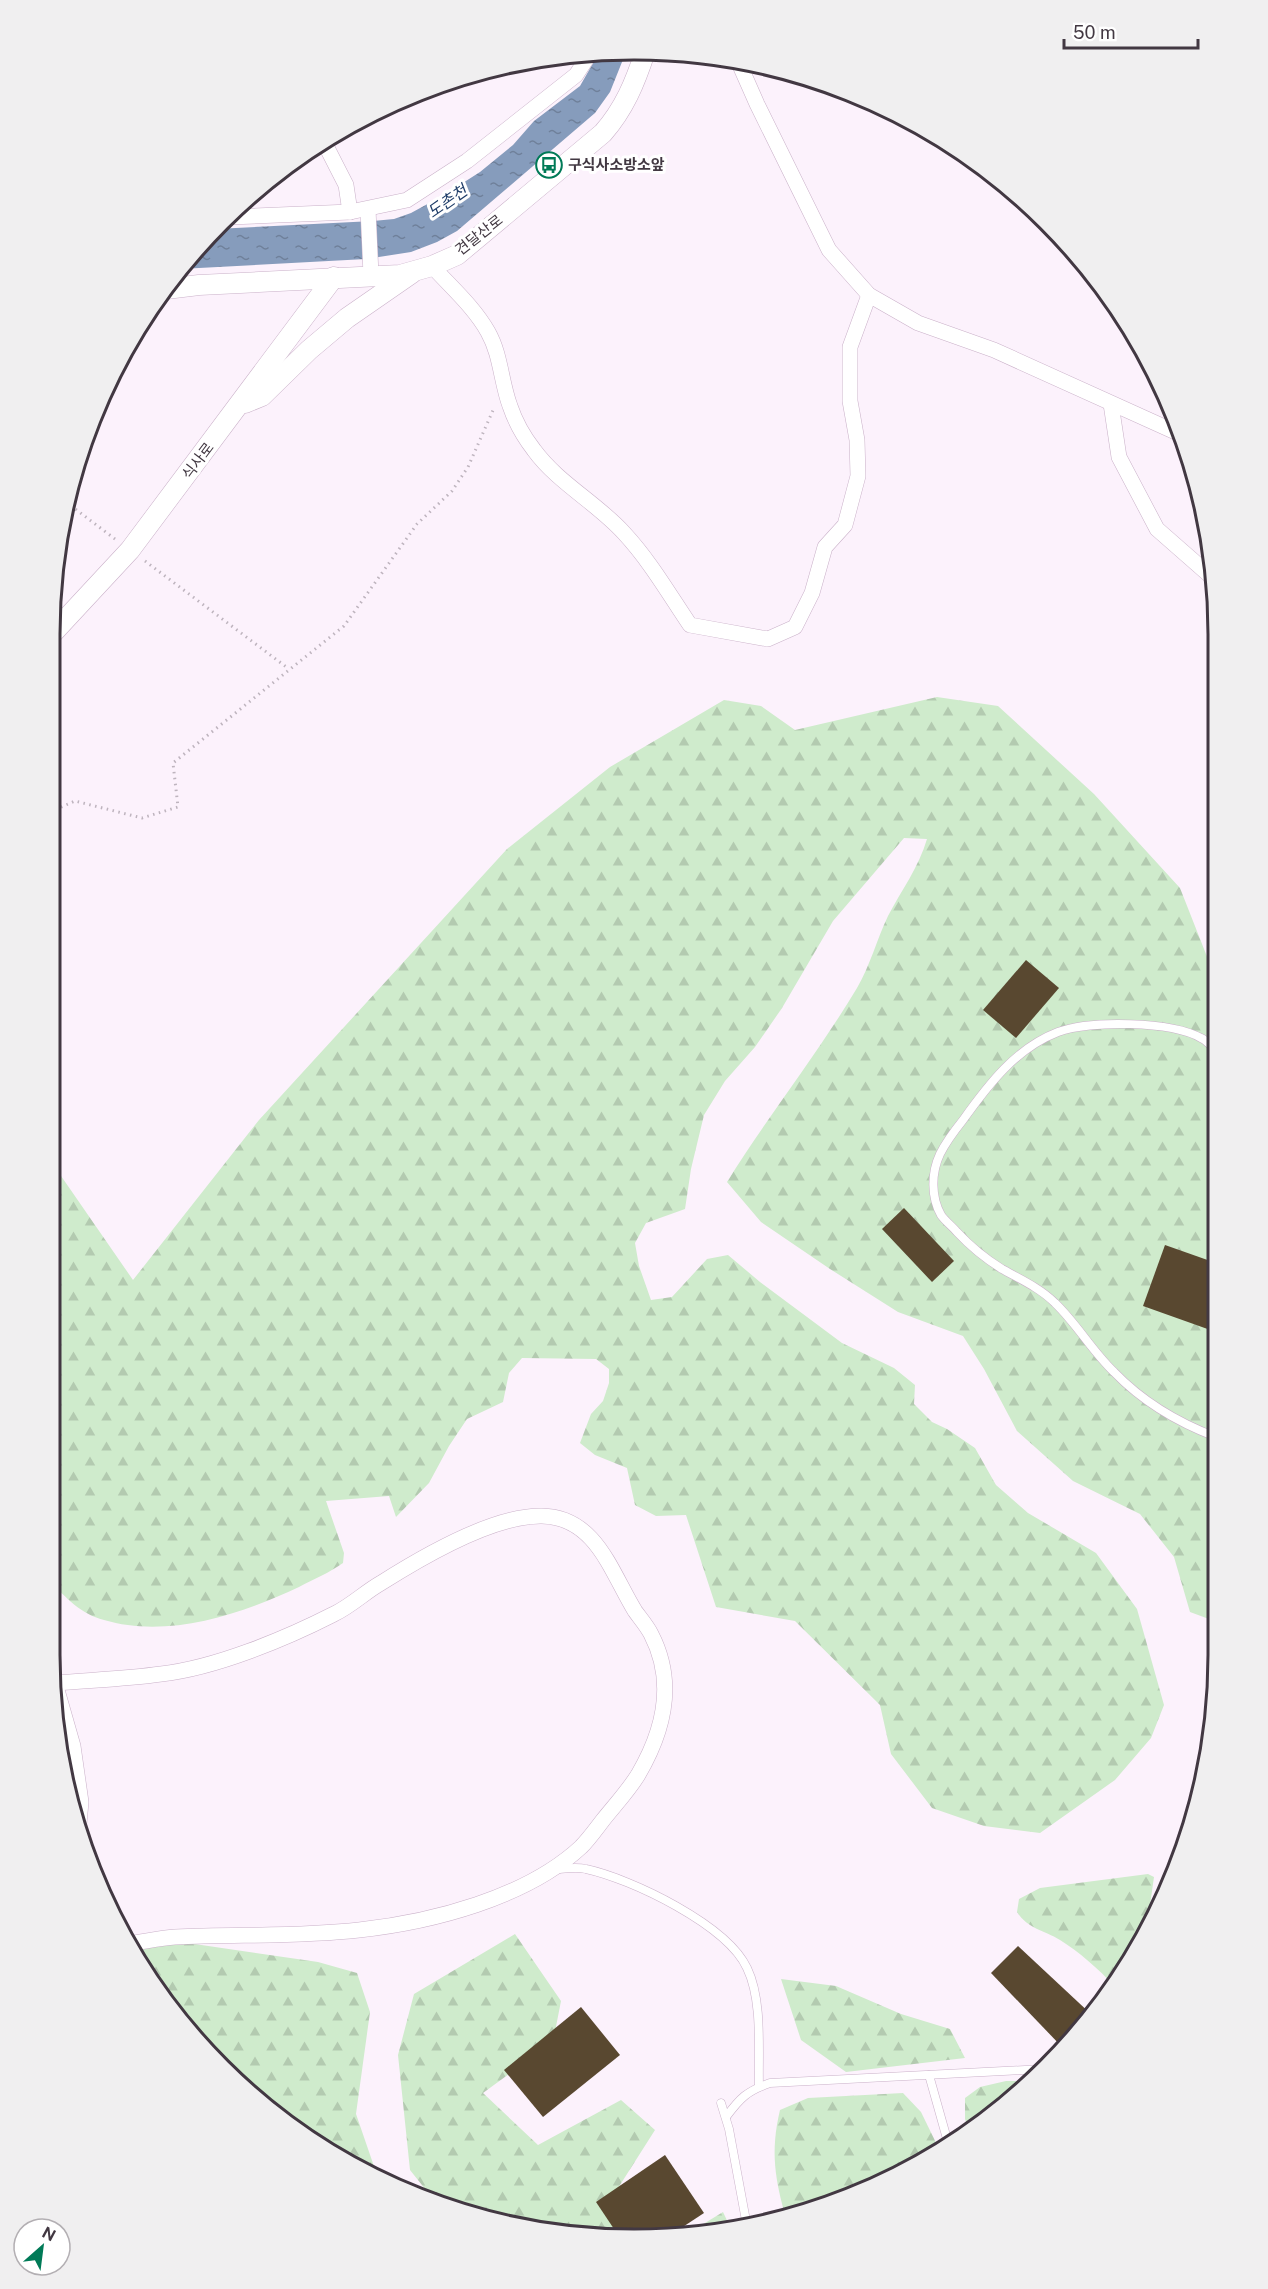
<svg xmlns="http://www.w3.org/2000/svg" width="1268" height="2289" font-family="'Public Sans','Noto Sans KR',sans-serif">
  <defs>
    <pattern id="forest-firs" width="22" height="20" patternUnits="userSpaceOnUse" patternTransform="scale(1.5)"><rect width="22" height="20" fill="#cfebcc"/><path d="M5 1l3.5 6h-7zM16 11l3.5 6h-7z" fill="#b3cab0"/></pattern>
    <pattern id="water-ripples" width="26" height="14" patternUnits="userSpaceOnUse" patternTransform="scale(1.5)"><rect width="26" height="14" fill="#869cbc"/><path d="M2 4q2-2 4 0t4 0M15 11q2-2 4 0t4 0" fill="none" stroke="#6f809a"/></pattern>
  </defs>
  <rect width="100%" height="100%" fill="#fcf2fc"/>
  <g fill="url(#forest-firs)">
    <path d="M937,697L998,706L1094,794L1180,888L1215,977L1217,1622L1190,1612L1174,1557L1140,1514L1073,1481L1017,1431L984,1369L963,1336L898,1312L830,1269L761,1222L727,1182C768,1116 817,1055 857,988C870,966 877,939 888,916C901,891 919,867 927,839L904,838L833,921L782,1008L755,1047L725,1081L704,1115L691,1169L685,1209L646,1223L635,1243L639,1266L651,1300L672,1297L707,1259L728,1255L760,1282L842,1343L894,1368L915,1385L914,1404L932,1422L947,1429L975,1448L996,1485L1028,1513L1096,1553L1137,1609L1164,1705L1151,1738L1115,1780L1040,1833L984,1826L932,1808L891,1754L880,1705L795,1621L716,1607L686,1515L656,1516L635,1505L627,1468L595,1455L580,1443L591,1414L603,1401L609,1383V1369L596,1359L522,1358L509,1373L503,1402L467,1419L449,1446L429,1483L396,1517L389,1496L326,1501L344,1553L343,1563C329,1573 314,1579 299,1587C241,1614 168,1639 104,1620C81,1614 66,1598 50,1581V1160L133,1280L259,1120L507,849L610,767L724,700L761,706L795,730Z"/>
    <path d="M1148,1874L1154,1877L1150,1905L1152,1919L1140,1947L1114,1986C1099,1969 1079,1952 1060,1940C1044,1930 1028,1929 1017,1912L1019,1899L1040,1888Z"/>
    <polygon points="515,1934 561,2001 553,2042 483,2093 538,2145 621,2100 655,2130 606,2207 640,2238 595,2238 483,2220 437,2204 410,2170 398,2055 414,1994"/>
    <polygon points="140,1936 318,1962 357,1973 370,2012 356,2114 378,2178 310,2141 248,2094 170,2011 128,1947"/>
    <polygon points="781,1979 836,1986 901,2014 950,2029 965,2058 846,2072 801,2040"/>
    <polygon points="1006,2081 1032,2081 1020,2094 970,2133 965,2119 965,2098 980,2087"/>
    <path d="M903,2093L921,2112L940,2151L858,2195L786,2219C775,2179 770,2152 780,2110L808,2098Z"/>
    <polygon points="723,2212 731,2229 682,2237"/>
  </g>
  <polygon fill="url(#water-ripples)" points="600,51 626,52 610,92 595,113 457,231 437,242 411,252 366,259 180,269 194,249 215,229 373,221 394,219 411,213 444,195 480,172 513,145 534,121 580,86"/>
  <g fill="#594830">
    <polygon points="1026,960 1059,988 1016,1038 983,1010"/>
    <polygon points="904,1208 954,1261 932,1282 882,1229"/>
    <polygon points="1165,1245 1216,1263 1216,1332 1143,1306"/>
    <polygon points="1018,1946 1093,2016 1063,2048 991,1973"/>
    <polygon points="581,2007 620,2055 543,2117 504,2070"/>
    <polygon points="665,2155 704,2213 666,2238 620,2238 596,2202"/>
  </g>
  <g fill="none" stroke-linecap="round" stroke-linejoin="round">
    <g stroke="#cab1c9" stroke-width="9">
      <g id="lane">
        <path d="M1215,1049C1211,1046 1206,1040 1201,1038C1171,1021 1090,1020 1058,1032C1016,1048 988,1085 963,1120C955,1130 946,1142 940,1154C931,1173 931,1197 941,1215C945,1221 952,1226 957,1232C970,1246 986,1259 1002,1269C1020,1279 1040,1288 1055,1303C1077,1324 1092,1351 1114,1372C1142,1401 1179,1423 1216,1437"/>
        <path d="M559,1869C568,1868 578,1867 586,1869C632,1879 727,1925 747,1968C763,2001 758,2051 759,2087"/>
        <polyline points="929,2075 949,2146"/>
        <polyline points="721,2103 729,2129 747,2226"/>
        <path d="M726,2117C740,2098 747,2091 770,2083L1043,2069"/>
      </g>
    </g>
    <g stroke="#cab1c9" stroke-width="16">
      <g id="street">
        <polyline points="738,61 757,104 829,250 869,295 918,323 994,350 1182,435"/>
        <polyline points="324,142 346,185 350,212"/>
        <polyline points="368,209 371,275"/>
        <polyline points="229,217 350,212 407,200 467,161 576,75 591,52"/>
        <path d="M432,266C451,287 474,307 488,332C501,355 501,382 510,406C515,421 524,437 534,450C558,483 597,503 624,533C650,561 669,594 690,625L768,639L795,627L812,593L825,547L845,525L858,476L857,440L850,401V347L869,295"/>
        <polyline points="1111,404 1119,457 1157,529 1214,579"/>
        <path d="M52,1682L55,1683C90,1680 126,1679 161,1674C215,1668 285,1639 334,1614C351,1606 365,1592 381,1583C422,1557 493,1515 542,1516C596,1517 611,1572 635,1611C640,1618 647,1626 651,1634C676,1682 664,1731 638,1775C628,1791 615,1805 603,1820C596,1829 589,1839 581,1847C526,1898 432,1922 359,1930C298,1937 236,1934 175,1937C159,1938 143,1942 126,1944"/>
        <polyline points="55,1683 73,1746 81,1802 78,1834"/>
      </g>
    </g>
    <g stroke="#cab1c9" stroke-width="21">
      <g id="secondary">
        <path d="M166,289L199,285L400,275L432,266L457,255L603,133C624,109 635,83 645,52"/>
        <polyline points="245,403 262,396 309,350 347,318 412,273"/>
        <polyline points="51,635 130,550 334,277"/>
      </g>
    </g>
    <g stroke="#beb4be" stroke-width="3" stroke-dasharray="1.5 4.5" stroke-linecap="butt">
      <polyline points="66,502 115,539"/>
      <polyline points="145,561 289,669"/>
      <polyline points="50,812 75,801 142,818 178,807 173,763 344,626 417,524 452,491 468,467 494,408"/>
      <polyline points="50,1046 57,1061"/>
    </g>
    <use href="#lane" stroke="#fff" stroke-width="8"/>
    <use href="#street" stroke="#fff" stroke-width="15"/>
    <use href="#secondary" stroke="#fff" stroke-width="20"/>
  </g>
  <defs>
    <g id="bus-ring" transform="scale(1.35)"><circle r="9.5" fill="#fff" stroke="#007a57" stroke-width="1.5"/><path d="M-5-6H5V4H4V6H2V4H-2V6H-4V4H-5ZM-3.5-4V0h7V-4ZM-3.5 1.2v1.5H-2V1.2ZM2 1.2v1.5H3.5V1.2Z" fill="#007a57"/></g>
  </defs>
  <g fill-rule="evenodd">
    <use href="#bus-ring" x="549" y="165"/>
  </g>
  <g text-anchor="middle" stroke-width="6" stroke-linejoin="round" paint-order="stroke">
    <g font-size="15" font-weight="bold" fill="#423842" stroke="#fff" text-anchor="start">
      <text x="568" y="170">구식사소방소앞</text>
    </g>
    <g font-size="15" fill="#423842" stroke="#fff">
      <text transform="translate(479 235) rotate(-38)" y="5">견달산로</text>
      <text transform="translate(198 461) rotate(-53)" y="5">식사로</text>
    </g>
    <g font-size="16" font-style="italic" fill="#1e3c68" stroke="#fff">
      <text transform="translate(447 201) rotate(-35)" y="6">도촌천</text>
    </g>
  </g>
  <path d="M0 0H1268V2289H0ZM634 60H634A574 574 0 0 1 1208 634V1655A574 574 0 0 1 634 2229H634A574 574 0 0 1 60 1655V634A574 574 0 0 1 634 60Z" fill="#f0eff0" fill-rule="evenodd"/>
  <path fill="none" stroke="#423842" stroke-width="3" d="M634 60H634A574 574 0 0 1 1208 634V1655A574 574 0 0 1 634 2229H634A574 574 0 0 1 60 1655V634A574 574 0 0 1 634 60Z"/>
  <g transform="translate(42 2247) rotate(28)"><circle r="28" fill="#ffffff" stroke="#b3afb3" stroke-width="1.5"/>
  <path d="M0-4.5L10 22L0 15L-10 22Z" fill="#007a57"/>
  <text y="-9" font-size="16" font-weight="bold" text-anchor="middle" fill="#423842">N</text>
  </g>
  <path d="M1064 39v9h134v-9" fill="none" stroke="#423842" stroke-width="3"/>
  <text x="1073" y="39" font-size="18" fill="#423842" stroke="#ffffff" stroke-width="4.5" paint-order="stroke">50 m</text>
</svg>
